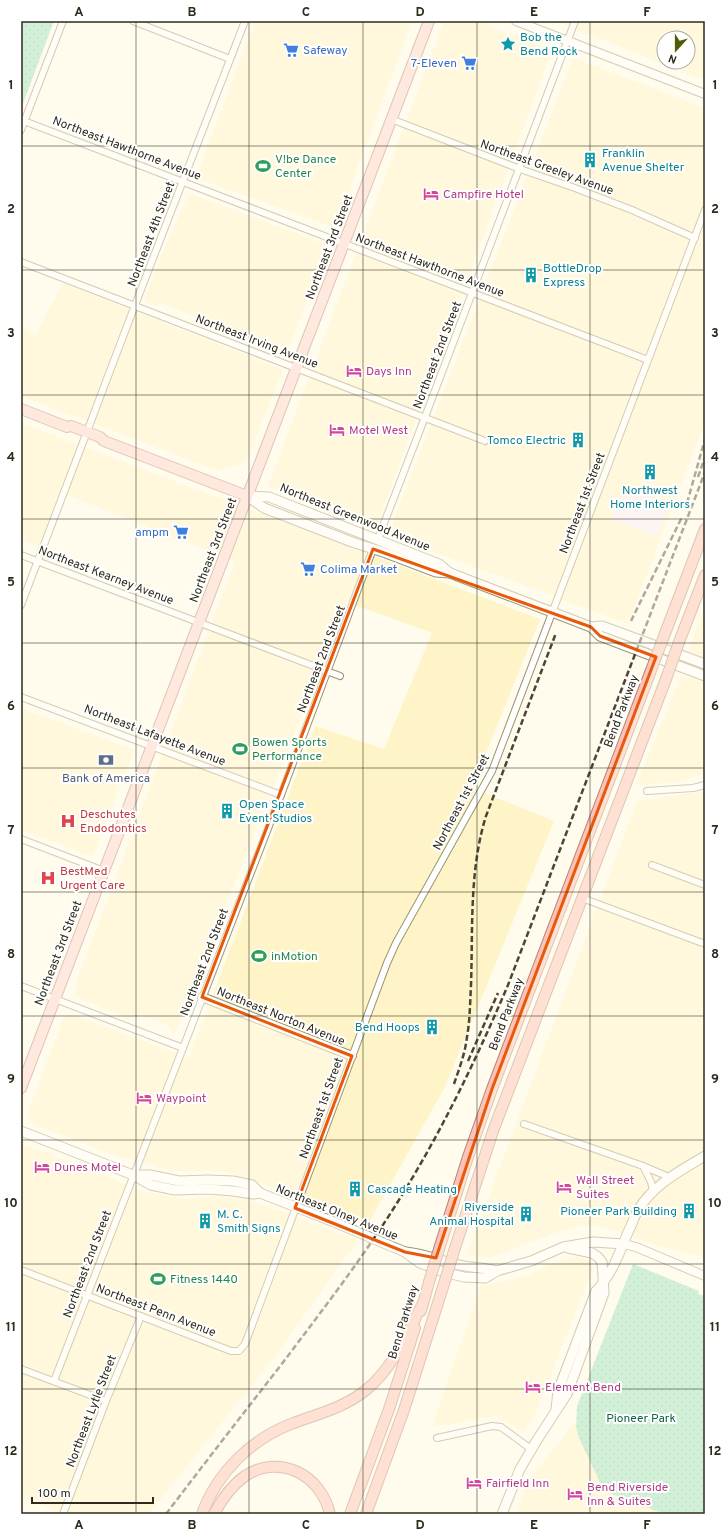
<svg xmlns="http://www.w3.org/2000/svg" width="726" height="1535" font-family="Overpass,sans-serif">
  <defs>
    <pattern id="park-dots" width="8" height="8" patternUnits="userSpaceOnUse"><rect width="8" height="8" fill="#9be2be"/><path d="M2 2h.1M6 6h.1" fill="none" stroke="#86c2a3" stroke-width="1.8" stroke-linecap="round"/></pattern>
  </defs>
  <rect width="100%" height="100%" fill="#fffced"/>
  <g fill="#fef4c7" fill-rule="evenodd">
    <polygon points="255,21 412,21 335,228 196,178"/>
    <polygon points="444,21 477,21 552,50 376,528 268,486"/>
    <path d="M554,21H705V80L580,31ZM664,38H688V62H664Z"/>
    <polygon points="573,58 705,108 705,422 628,624 388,535"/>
    <polygon points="191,194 325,244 327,248 287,353 158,302 156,306 146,302 145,298 164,250 188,196"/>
    <polygon points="63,283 283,370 246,462 219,471 21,396 21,328 36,334"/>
    <polygon points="21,423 540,619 472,788 554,821 445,1087 368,1224 248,1178 222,1171 175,1171 157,1168 149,1163 123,1158 35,1125 28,1119 27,1114 64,1017 71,1014 189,1058 315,726 384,749 432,633 347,602 175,1033 171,1032 166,1024 143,1016 128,1018 80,999 75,994 78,988 75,986 235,561 59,492 39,546 21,539"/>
    <polygon points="705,607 705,657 688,651"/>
    <polygon points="682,674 705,683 705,774 676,782 636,785"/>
    <polygon points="21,708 132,749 133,753 94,854 91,856 21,830"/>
    <polygon points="705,791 705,1258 656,1245 601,1226 581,1226 555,1233 489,1258 467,1255 637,801"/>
    <polygon points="21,1146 26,1146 50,1154 145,1192 185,1199 212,1196 247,1199 358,1240 272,1360 149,1514 64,1514 21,1497"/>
    <polygon points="577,1256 589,1260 593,1269 535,1414 523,1432 496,1416 432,1427 481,1285 507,1281 525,1276 560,1261"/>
    <polygon points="576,1421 576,1427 604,1491 664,1514 516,1514 527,1483"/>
  </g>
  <polygon fill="#f8edfd" points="624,486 670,503 657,537 611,519"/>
  <g fill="url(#park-dots)">
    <polygon points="21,21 54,21 21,109"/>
    <polygon points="633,1264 699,1291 698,1294 705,1296 705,1514 664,1514 604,1491 579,1438 576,1427 577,1406"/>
  </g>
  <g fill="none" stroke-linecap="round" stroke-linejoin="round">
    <g stroke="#9c9572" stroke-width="8">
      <g id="minor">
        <polyline points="133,21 230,59"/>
        <polyline points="391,119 520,169 575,188 632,210 695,238"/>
        <polyline points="24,121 648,360"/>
        <polyline points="21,130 63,21"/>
        <polyline points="21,262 485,441"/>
        <path d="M87,432C138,295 192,158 245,21"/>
        <polyline points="378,539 425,417 575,21"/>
        <polyline points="21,555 340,676"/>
        <polyline points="21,605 85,437"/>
        <polyline points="21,697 281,795"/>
        <polyline points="647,791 693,788 705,785"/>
        <polyline points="21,839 104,871"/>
        <polyline points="652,865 705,885"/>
        <polyline points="582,898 705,944"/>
        <polyline points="21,986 183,1048"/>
        <polyline points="524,1124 643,1166 669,1177"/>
        <polyline points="643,1166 651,1182 653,1190"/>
        <polyline points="21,1270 231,1351 239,1351 245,1344 387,963 396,943 492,771 705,210"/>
        <polyline points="21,1369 106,1401"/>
        <polyline points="54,1381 281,795 373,549"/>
        <polyline points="437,1438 492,1426 501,1427 531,1449"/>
        <polyline points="63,1514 106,1401 141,1316"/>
      </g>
    </g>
    <g stroke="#9c9572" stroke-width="10">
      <g id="tertiary">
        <polyline points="516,21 705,94"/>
        <polyline points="202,997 352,1056"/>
        <polyline points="624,1244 636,1247 705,1276"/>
      </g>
    </g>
    <g stroke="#9c9572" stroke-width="11">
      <g id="secondary">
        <polyline points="247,496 264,508 352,542 386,553 436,572 450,573 463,578 591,627 600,636 705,676"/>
        <polyline points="247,496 269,497 439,564 450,573"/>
        <polyline points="591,627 602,626 705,664"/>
        <polyline points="21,1131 133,1175 151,1185 175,1190 208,1189 233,1191 253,1194 260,1193"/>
        <polyline points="133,1175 150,1175 179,1181 208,1180 233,1181 252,1185 260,1193 334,1222 405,1252 420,1263 443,1272 464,1277 485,1278 497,1271 531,1261 563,1247 593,1242 624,1244"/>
        <path d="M406,1252C426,1254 440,1261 459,1265C471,1268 484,1267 497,1271"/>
        <path d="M556,1409L558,1391L596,1291C611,1276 620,1252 628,1232C632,1225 634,1217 638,1210C654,1184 680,1171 705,1156"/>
        <polyline points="502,1514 520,1469 537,1440 567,1394 604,1293 602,1262 598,1257 592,1253 568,1248"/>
      </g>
    </g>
    <g stroke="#b58375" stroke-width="12">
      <g id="primary">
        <polyline points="21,409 67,427 71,426 100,437 104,441 247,496"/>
        <polyline points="21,1088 429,21"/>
      </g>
    </g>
    <g stroke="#b58375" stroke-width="12">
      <g id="trunk">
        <polyline points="664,636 705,529"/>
        <polyline points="679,642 705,575"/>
        <polyline points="440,1246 468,1157 492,1089 650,673"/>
        <polyline points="454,1251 493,1131 666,679"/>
        <polyline points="421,1311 429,1282"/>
        <path d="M202,1514C217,1473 250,1440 291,1424C317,1414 344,1408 366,1390C393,1368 406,1336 422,1305"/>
        <path d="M214,1514C222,1499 231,1486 245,1476C280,1453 321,1475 330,1514"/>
        <polyline points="350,1514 389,1409 415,1328"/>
        <polyline points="366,1514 404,1410 443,1287"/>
      </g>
    </g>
    <use href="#minor" stroke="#fff" stroke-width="6"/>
    <use href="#tertiary" stroke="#fff" stroke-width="8"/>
    <use href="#secondary" stroke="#fff" stroke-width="9"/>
    <use href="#primary" stroke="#fed1c9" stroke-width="10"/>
    <use href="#trunk" stroke="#fec2b7" stroke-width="10"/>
    <g stroke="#494638" stroke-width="2.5" stroke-dasharray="6 3" stroke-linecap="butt">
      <polyline points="698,477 705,457"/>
      <polyline points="687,503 705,439"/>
      <polyline points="631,621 682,517"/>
      <polyline points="468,1061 498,993"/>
      <path d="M454,1084C459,1069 465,1054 467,1037C470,1020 470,1003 471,985C473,928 469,871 486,816L556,633"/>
      <path d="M166,1514C204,1464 242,1415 281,1365C321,1312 362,1259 397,1203C441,1133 476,1060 508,985L705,472"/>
    </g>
    <g stroke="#b58375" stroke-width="12" stroke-linecap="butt">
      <g id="trunk-bridge">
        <polyline points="650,673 664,636"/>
        <polyline points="666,679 679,642"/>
        <polyline points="429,1282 440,1246"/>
        <polyline points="443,1287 454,1251"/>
      </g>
    </g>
    <use href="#trunk-bridge" stroke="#fec2b7" stroke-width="10"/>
  </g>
  <path d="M0 0H726V1535H0ZM373,549L591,627L600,636L656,657L492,1089L436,1258L405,1252L295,1208L352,1056L202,997Z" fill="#fffced" fill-opacity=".55" fill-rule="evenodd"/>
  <path fill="none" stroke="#e8590c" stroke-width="3" stroke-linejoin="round" d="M373,549L591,627L600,636L656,657L492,1089L436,1258L405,1252L295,1208L352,1056L202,997Z"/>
  <path fill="none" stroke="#2e2b1d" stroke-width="1" stroke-opacity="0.55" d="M136,21V1514M249,21V1514M363,21V1514M477,21V1514M590,21V1514M21,146H705M21,270H705M21,395H705M21,519H705M21,643H705M21,768H705M21,892H705M21,1016H705M21,1140H705M21,1264H705M21,1389H705"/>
  <defs>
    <g id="sight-bare" transform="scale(1.2)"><path d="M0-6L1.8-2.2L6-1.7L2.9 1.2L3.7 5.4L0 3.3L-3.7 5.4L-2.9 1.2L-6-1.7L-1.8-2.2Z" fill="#0f9aa8" stroke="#fff" stroke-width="2.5" paint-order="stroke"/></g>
    <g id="supermarket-bare" transform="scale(1.2)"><path d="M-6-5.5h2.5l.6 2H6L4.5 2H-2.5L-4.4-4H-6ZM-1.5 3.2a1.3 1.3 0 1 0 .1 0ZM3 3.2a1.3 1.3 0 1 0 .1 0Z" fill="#3f7fe0" stroke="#fff" stroke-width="2.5" paint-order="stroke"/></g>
    <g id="building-bare" transform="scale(1.2)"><path d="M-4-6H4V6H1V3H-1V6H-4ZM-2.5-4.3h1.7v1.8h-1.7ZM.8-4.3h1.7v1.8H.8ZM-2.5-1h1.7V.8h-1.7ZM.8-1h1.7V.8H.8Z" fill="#0f9aa8" stroke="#fff" stroke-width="2.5" paint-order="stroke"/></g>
    <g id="stadium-bare" transform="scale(1.2)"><path d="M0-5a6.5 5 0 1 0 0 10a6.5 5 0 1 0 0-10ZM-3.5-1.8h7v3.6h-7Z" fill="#2e9e5b" stroke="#fff" stroke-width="2.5" paint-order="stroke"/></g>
    <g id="hotel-bare" transform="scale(1.2)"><path d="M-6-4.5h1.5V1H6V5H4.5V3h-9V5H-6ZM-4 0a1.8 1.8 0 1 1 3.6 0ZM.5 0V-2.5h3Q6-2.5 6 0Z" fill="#d1479c" stroke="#fff" stroke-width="2.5" paint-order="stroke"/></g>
    <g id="bank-bare" transform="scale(1.2)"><path d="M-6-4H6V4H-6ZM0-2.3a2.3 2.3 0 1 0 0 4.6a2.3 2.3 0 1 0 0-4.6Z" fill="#5c6f8a" stroke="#fff" stroke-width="2.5" paint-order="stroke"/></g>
    <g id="hospital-bare" transform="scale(1.2)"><path d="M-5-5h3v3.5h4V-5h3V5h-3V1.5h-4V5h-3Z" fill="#e0444e" stroke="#fff" stroke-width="2.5" paint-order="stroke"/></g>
  </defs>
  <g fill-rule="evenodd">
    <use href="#sight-bare" x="508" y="44"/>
    <use href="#supermarket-bare" x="291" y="50"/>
    <use href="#supermarket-bare" x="469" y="63"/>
    <use href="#building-bare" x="590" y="160"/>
    <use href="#stadium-bare" x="263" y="166"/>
    <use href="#hotel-bare" x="431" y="194"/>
    <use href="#building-bare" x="531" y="275"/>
    <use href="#hotel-bare" x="354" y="371"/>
    <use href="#hotel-bare" x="337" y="430"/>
    <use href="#building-bare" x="578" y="440"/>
    <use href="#building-bare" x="650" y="472"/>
    <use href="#supermarket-bare" x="181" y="532"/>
    <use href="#supermarket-bare" x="308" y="569"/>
    <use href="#stadium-bare" x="240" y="749"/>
    <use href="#bank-bare" x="106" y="760"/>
    <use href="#building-bare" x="227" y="811"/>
    <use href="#hospital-bare" x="68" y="821"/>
    <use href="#hospital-bare" x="48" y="878"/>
    <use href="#stadium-bare" x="259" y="956"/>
    <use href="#building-bare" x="432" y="1027"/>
    <use href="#hotel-bare" x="144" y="1098"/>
    <use href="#hotel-bare" x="42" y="1167"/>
    <use href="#hotel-bare" x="564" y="1187"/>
    <use href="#building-bare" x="355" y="1189"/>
    <use href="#building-bare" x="689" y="1211"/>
    <use href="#building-bare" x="526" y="1214"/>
    <use href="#building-bare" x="205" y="1221"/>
    <use href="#stadium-bare" x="158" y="1279"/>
    <use href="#hotel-bare" x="533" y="1387"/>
    <use href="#hotel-bare" x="474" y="1483"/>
    <use href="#hotel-bare" x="575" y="1494"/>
  </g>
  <g text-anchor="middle" stroke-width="4" stroke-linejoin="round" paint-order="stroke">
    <g font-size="12" fill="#0d838f" stroke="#fff" text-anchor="start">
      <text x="520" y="41">Bob the<tspan x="520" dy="14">Bend Rock</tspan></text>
      <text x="602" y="157">Franklin<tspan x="602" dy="14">Avenue Shelter</tspan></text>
      <text x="543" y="272">BottleDrop<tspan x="543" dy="14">Express</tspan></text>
      <text x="566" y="444" text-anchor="end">Tomco Electric</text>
      <text x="650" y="494" text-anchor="middle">Northwest<tspan x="650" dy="14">Home Interiors</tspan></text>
      <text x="239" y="808">Open Space<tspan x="239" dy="14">Event Studios</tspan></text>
      <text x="420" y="1031" text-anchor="end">Bend Hoops</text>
      <text x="367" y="1193">Cascade Heating</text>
      <text x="514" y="1211" text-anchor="end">Riverside<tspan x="514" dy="14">Animal Hospital</tspan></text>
      <text x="677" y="1215" text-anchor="end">Pioneer Park Building</text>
      <text x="217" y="1218">M. C.<tspan x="217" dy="14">Smith Signs</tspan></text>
    </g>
    <g font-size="12" fill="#366cbe" stroke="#fff" text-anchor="start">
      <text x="303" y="54">Safeway</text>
      <text x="457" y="67" text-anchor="end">7-Eleven</text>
      <text x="169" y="536" text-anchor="end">ampm</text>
      <text x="320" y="573">Colima Market</text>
    </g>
    <g font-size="12" fill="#2e2b1d" stroke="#fff">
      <text transform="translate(127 148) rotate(21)" y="4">Northeast Hawthorne Avenue</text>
      <text transform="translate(547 167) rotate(20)" y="4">Northeast Greeley Avenue</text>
      <text transform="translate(151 234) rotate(-69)" y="4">Northeast 4th Street</text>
      <text transform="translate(329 247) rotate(-69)" y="4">Northeast 3rd Street</text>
      <text transform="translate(430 265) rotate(21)" y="4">Northeast Hawthorne Avenue</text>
      <text transform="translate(257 341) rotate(21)" y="4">Northeast Irving Avenue</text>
      <text transform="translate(437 355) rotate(-69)" y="4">Northeast 2nd Street</text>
      <text transform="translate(582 503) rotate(-69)" y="4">Northeast 1st Street</text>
      <text transform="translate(355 517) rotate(22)" y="4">Northeast Greenwood Avenue</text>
      <text transform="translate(213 550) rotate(-69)" y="4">Northeast 3rd Street</text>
      <text transform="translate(106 575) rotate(21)" y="4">Northeast Kearney Avenue</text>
      <text transform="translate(321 659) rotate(-69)" y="4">Northeast 2nd Street</text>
      <text transform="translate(621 711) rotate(-69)" y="4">Bend Parkway</text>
      <text transform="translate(155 735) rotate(21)" y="4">Northeast Lafayette Avenue</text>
      <text transform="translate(461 802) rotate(-62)" y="4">Northeast 1st Street</text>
      <text transform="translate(58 953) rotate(-69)" y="4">Northeast 3rd Street</text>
      <text transform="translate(204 962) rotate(-69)" y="4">Northeast 2nd Street</text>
      <text transform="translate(506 1014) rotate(-69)" y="4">Bend Parkway</text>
      <text transform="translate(281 1016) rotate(22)" y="4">Northeast Norton Avenue</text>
      <text transform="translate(321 1108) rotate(-70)" y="4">Northeast 1st Street</text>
      <text transform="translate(337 1212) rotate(22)" y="4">Northeast Olney Avenue</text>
      <text transform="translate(87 1264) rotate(-69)" y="4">Northeast 2nd Street</text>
      <text transform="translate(156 1310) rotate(21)" y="4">Northeast Penn Avenue</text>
      <text transform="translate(403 1322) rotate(-73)" y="4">Bend Parkway</text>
      <text transform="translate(91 1411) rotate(-69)" y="4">Northeast Lytle Street</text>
    </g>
    <g font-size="12" fill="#27864d" stroke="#fff" text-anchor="start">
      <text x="275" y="163">V!be Dance<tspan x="275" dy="14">Center</tspan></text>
      <text x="252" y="746">Bowen Sports<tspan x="252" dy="14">Performance</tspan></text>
      <text x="271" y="960">inMotion</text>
      <text x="170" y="1283">Fitness 1440</text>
    </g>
    <g font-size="12" fill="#b23c85" stroke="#fff" text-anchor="start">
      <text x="443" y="198">Campfire Hotel</text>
      <text x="366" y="375">Days Inn</text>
      <text x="349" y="434">Motel West</text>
      <text x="156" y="1102">Waypoint</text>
      <text x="54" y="1171">Dunes Motel</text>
      <text x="576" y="1184">Wall Street<tspan x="576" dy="14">Suites</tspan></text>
      <text x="545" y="1391">Element Bend</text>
      <text x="486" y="1487">Fairfield Inn</text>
      <text x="587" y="1491">Bend Riverside<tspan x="587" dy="14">Inn &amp; Suites</tspan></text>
    </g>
    <g font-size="12" fill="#4e5e75" stroke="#fff">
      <text x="106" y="782">Bank of America</text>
    </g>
    <g font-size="12" fill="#be3a42" stroke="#fff" text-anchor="start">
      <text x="80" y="818">Deschutes<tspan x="80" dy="14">Endodontics</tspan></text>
      <text x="60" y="875">BestMed<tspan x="60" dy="14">Urgent Care</tspan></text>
    </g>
    <g font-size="12" fill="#0d6443" stroke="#fff">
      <text x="641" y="1422">Pioneer Park</text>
    </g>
  </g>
  <rect width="726" height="1535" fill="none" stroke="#ffffff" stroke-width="44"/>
  <g transform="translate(676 50) rotate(201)"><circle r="19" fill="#ffffff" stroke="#abaaa5"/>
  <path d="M0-3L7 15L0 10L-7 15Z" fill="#4d5f03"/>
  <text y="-6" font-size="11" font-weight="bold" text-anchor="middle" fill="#2e2b1d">N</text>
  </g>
  <path d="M32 1497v6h121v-6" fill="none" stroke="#2e2b1d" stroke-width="2"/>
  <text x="38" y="1497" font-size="12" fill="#2e2b1d" stroke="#ffffff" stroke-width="3" paint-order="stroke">100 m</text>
  <rect x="22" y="22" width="682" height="1491" fill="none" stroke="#2e2b1d" stroke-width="1.5"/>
  <g font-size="13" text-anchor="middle" font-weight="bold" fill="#2e2b1d">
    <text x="79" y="16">A</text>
    <text x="192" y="16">B</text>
    <text x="306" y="16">C</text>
    <text x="420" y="16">D</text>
    <text x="534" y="16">E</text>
    <text x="647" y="16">F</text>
    <text x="11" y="89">1</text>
    <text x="715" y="89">1</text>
    <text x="11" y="213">2</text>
    <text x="715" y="213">2</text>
    <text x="11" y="337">3</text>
    <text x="715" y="337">3</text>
    <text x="11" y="461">4</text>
    <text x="715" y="461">4</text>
    <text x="11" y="586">5</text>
    <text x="715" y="586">5</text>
    <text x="11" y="710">6</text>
    <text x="715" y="710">6</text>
    <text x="11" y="834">7</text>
    <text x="715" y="834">7</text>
    <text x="11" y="958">8</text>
    <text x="715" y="958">8</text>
    <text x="11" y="1083">9</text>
    <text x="715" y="1083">9</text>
    <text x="11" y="1207">10</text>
    <text x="715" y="1207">10</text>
    <text x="11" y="1331">11</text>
    <text x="715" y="1331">11</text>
    <text x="11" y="1455">12</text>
    <text x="715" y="1455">12</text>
    <text x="79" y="1529">A</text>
    <text x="192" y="1529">B</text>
    <text x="306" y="1529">C</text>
    <text x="420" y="1529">D</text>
    <text x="534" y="1529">E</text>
    <text x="647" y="1529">F</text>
  </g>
</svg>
